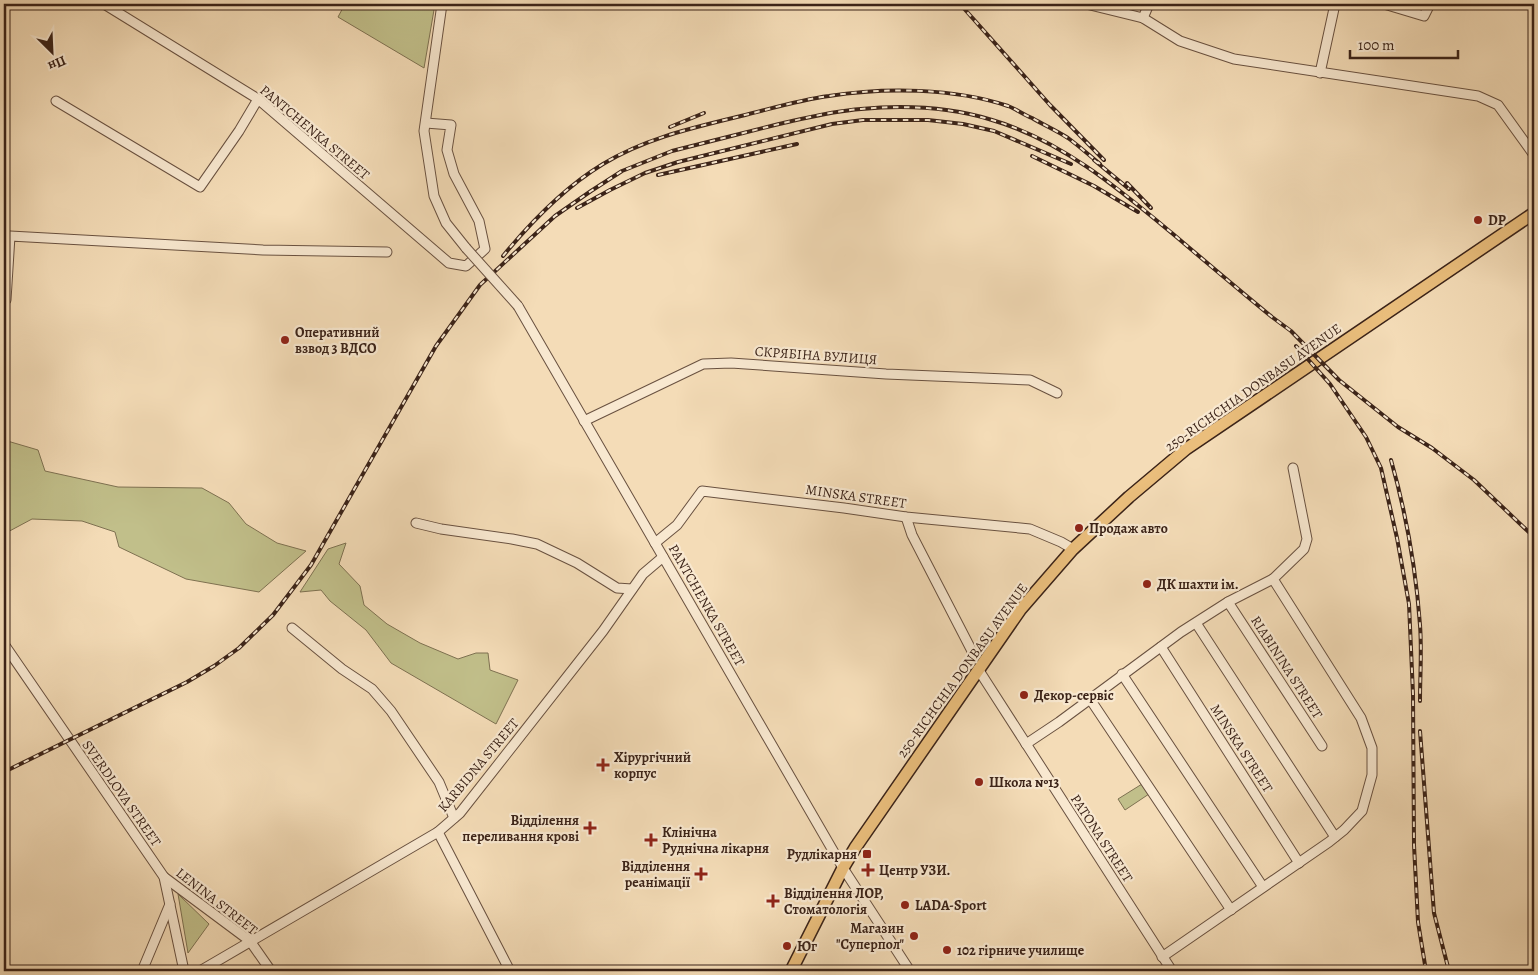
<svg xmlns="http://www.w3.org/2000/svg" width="1538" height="975" font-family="Alegreya,serif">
  <rect width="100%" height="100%" fill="#f4dcb7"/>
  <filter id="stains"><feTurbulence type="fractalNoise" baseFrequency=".004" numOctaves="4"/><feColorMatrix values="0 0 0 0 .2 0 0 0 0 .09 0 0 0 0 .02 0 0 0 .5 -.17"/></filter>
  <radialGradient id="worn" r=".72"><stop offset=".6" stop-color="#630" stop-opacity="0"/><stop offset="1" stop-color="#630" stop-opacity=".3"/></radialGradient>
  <g fill="#c1bf8a" stroke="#7e7151">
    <polygon points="345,4 435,4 424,68 338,17"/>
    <polygon points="4,440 38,450 45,471 118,487 202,488 229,503 246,524 277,543 306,551 259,592 186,579 119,547 115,532 82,521 32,519 4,534"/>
    <polygon points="346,543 339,564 360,586 364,605 387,624 420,643 458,659 476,653 488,653 490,670 518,680 496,724 391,663 366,630 330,601 321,590 300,592 328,549"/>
    <polygon points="1142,784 1149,794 1125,810 1118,799"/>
    <polygon points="178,894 209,924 188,953"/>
  </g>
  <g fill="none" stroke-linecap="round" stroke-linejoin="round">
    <g stroke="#695140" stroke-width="11">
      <g id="minor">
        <polyline points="104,4 258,99 449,263 466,266 485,249 479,221 454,174 447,150 451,125 426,123"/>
        <polyline points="442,4 424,131 434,196 446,223 466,248"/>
        <polyline points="1086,4 1143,18 1180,41 1234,59 1478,96 1498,105 1534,155"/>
        <polyline points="1384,4 1424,16 1430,4"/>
        <polyline points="1143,18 1149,4"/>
        <polyline points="1320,73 1335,4"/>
        <polyline points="56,101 200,187 239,131 258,99"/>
        <polyline points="4,300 6,300 10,236 263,250 387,252"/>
        <polyline points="518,306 843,868 910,971"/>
        <polyline points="584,421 703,364 731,363 886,374 1030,380 1057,393"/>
        <polyline points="906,517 912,535 974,655"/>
        <polyline points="416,523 441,529 512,539 537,544 577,563 617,588 632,589"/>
        <polyline points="655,543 677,525 702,491 844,508 906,517 1030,529 1061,542 1073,549"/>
        <polyline points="1228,602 1322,746"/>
        <polyline points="1196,623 1335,837"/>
        <polyline points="292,628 342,669 372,689 391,711 439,782 454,818"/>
        <polyline points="4,644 164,877 184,971"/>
        <polyline points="1161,647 1299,863"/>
        <polyline points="978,669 1172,971"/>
        <polyline points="1122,674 1263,887"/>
        <polyline points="1090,699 1231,910"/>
        <polyline points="1026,744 1059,722 1181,632 1228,602 1273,579"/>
        <polyline points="438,832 510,971"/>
        <polyline points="164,877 250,941 271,971"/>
        <polyline points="1162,957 1329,842 1344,830 1362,811 1372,775 1372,748 1361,718 1273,579 1304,549 1307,539 1293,468"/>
        <polyline points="142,971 170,904"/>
        <polyline points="200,971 438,832 460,813 603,631 643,574 663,557"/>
      </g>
    </g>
    <g stroke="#3b2318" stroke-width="14">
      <polyline id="major" points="791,971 843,868 855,848 1020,610 1073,549 1129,497 1186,449 1534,213"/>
    </g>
    <use href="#minor" stroke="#f8e8d0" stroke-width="9"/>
    <use href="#major" stroke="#eabe7c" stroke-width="11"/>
    <g stroke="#3b2318" stroke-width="4">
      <g id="rail">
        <polyline points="960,4 1050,105 1104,160"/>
        <polyline points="670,127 704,113"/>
        <polyline points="1032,156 1094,186 1138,212"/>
        <polyline points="1094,160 1129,189"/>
        <polyline points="658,175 797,144"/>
        <polyline points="1127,183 1151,208"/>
        <polyline points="577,208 610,190 645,173 678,162 832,124 863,120 928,120 963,124 994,131 1071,164"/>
        <path d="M503,256C531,222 565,187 603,164C646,138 692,128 741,116C770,109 799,100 829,96C885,87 954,88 1008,106C1016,109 1024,115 1032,118C1044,125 1057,131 1068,138C1079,146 1090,156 1100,164"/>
        <polyline points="1296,346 1330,384 1366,437 1381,468 1397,538 1409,604 1413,694 1414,845 1418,922 1426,971"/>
        <path d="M1391,460C1406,513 1416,570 1420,625C1422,650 1420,676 1420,701"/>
        <polyline points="1420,731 1434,913 1449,971"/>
        <path d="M4,772L187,682L214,666L239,648L273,615L311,565L436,346L480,285L555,216L591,191L622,171L672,151C708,142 743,133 779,124C806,118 833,111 861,109C904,105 950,107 992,120C1061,140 1119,189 1173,234C1206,262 1239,290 1272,317L1291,331L1339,380L1398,427L1432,448L1474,480L1534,537"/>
      </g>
    </g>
    <use href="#rail" stroke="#f8e8d0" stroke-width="2" stroke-dasharray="5.5" stroke-linecap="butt"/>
    <g stroke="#695140" stroke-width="11" stroke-linecap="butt">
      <polyline id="minor-bridge" points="466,248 518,306"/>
    </g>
    <use href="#minor-bridge" stroke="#f8e8d0" stroke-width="9"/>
  </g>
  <g fill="#8f2418" stroke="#f8e8d0" stroke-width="2">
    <circle cx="1478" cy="220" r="5"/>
    <circle cx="285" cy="340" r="5"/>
    <circle cx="1079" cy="528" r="5"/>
    <circle cx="1147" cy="584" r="5"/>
    <circle cx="1024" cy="695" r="5"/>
    <path d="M600.5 757.5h5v5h5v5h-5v5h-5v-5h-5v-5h5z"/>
    <circle cx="979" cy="782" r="5"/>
    <path d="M587.5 820.5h5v5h5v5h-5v5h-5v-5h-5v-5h5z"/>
    <path d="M648.5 832.5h5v5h5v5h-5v5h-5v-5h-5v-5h5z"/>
    <rect x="862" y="849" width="10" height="10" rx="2.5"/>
    <path d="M865.5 862.5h5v5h5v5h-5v5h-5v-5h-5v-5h5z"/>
    <path d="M698.5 866.5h5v5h5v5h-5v5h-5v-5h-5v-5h5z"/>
    <path d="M770.5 893.5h5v5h5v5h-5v5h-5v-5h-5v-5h5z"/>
    <circle cx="905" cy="905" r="5"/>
    <circle cx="914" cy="936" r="5"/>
    <circle cx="787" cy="946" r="5"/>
    <circle cx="947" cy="950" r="5"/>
  </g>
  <g text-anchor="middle" stroke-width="4.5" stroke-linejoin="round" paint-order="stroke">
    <g font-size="14" fill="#3b2318" stroke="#f8e8d0">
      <text transform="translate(315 132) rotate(40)" y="5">PANTCHENKA STREET</text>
      <text transform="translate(816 355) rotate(4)" y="5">СКРЯБІНА ВУЛИЦЯ</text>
      <text transform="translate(1253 387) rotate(-35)" y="5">250-RICHCHIA DONBASU AVENUE</text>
      <text transform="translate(856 496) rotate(8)" y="5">MINSKA STREET</text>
      <text transform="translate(707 605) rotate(60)" y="5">PANTCHENKA STREET</text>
      <text transform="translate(1287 667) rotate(57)" y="5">RIABININA STREET</text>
      <text transform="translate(962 670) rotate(-54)" y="5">250-RICHCHIA DONBASU AVENUE</text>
      <text transform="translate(1242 748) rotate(57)" y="5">MINSKA STREET</text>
      <text transform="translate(478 765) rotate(-50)" y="5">KARBIDNA STREET</text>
      <text transform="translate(122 793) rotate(55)" y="5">SVERDLOVA STREET</text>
      <text transform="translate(1102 838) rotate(57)" y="5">PATONA STREET</text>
      <text transform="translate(217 901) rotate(38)" y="5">LENINA STREET</text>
    </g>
    <g font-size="14" font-weight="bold" fill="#3b2318" stroke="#f8e8d0" text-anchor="start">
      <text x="1488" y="225">DP</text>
      <text x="295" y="337">Оперативний<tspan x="295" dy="16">взвод 3 ВДСО</tspan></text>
      <text x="1089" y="533">Продаж авто</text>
      <text x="1157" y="589">ДК шахти ім.</text>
      <text x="1034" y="700">Декор-сервіс</text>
      <text x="614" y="762">Хірургічний<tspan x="614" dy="16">корпус</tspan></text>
      <text x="989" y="787">Школа №13</text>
      <text x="579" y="825" text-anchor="end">Відділення<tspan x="579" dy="16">переливання крові</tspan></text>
      <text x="662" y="837">Клінічна<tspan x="662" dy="16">Руднічна лікарня</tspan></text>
      <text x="857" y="859" text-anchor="end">Рудлікарня</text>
      <text x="690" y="871" text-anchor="end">Відділення<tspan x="690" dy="16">реанімації</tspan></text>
      <text x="879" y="875">Центр УЗИ.</text>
      <text x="784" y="898">Відділення ЛОР,<tspan x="784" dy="16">Стоматологія</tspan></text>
      <text x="915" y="910">LADA-Sport</text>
      <text x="904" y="933" text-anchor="end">Магазин<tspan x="904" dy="16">"Суперпол"</tspan></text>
      <text x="797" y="951">Юг</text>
      <text x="957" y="955">102 гірниче училище</text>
    </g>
  </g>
  <rect width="1538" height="975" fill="none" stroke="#f4dcb7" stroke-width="20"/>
  <rect x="5" y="5" width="1528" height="965" fill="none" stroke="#3b2318" stroke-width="2.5"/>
  <rect x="10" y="10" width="1518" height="955" fill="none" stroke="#3b2318"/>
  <g transform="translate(52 52) rotate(156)" stroke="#f8e8d0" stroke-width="4" paint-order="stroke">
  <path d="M0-4L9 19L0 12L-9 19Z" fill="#3b2318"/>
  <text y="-8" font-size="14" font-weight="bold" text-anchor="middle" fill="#3b2318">Пн</text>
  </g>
  <path d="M1350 50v8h108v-8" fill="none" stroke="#3b2318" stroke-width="2.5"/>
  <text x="1358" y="50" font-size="15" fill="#3b2318" stroke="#f8e8d0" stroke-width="4" paint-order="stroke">100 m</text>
  <rect width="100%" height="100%" filter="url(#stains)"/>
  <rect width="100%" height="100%" fill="url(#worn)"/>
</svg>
